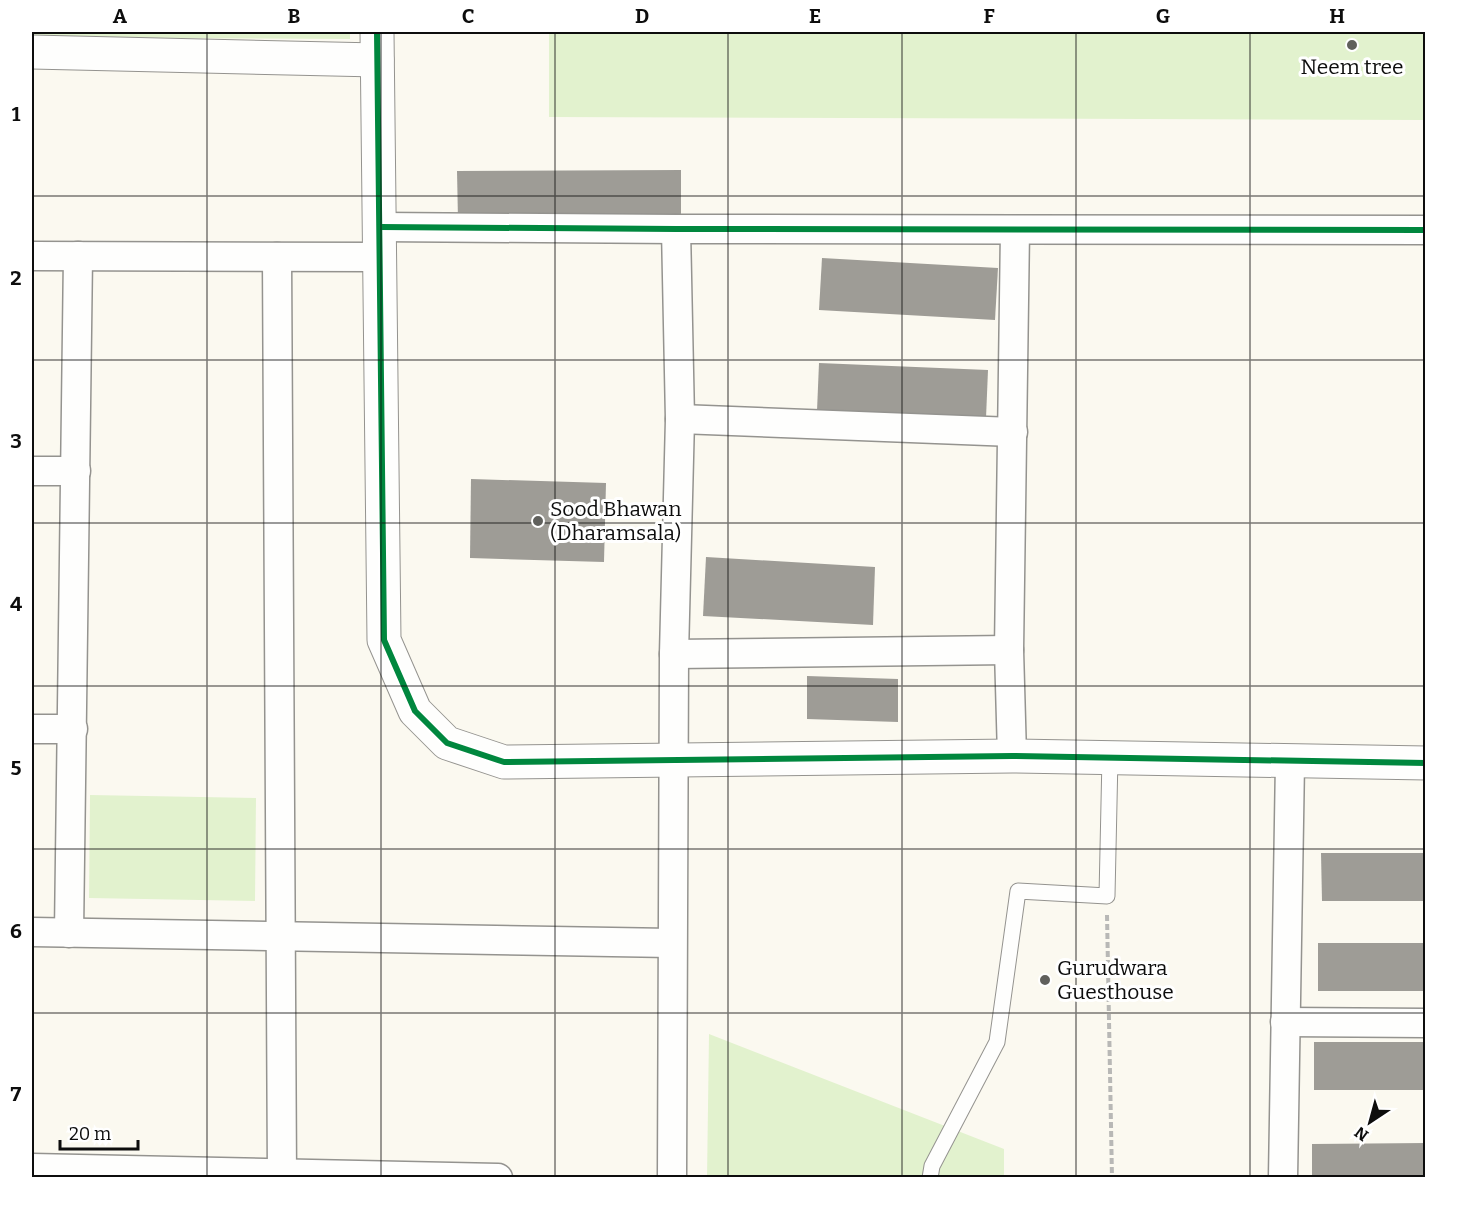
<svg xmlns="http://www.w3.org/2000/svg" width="1457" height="1209" font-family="Bitter,serif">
  <rect width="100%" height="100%" fill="#fbf9f0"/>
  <g fill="#e2f2ce">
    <polygon points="32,32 350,32 350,39 32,37"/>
    <polygon points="549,32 1425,32 1425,120 549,117"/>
    <polygon points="90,795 256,798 255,901 89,898"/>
    <polygon points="709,1034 1004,1149 1004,1177 707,1178"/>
  </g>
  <g fill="#9e9c96">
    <polygon points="681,170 681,219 458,220 457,171"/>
    <polygon points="822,258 998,268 995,320 819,310"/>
    <polygon points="819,363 988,370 986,418 817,411"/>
    <polygon points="471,479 606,483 604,562 470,558"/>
    <polygon points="706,557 875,567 873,625 703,616"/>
    <polygon points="807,676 898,679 898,722 807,719"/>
    <polygon points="1321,853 1426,853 1426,901 1322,901"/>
    <rect x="1318" y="943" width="108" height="48"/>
    <rect x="1314" y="1042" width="112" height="48"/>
    <polygon points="1426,1143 1426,1178 1312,1178 1312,1144"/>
  </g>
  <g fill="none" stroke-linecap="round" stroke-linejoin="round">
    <g stroke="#94938f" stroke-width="17">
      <polyline id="service" points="930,1178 932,1166 997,1042 1018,891 1107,896 1110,757"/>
    </g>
    <g stroke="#94938f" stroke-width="31">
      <g id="minor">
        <polyline points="380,227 676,229 1426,230"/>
        <polyline points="32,256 380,257"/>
        <polyline points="277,257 282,1178"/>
        <polyline points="680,419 1013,432"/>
        <polyline points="32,471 76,471"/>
        <polyline points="674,654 1009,650"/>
        <polyline points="32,729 73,729"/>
        <polyline points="1012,756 1009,650 1015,230"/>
        <polyline points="32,932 671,943"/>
        <polyline points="69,933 78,256"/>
        <polyline points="1285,1022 1426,1023"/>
        <polyline points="32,1168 498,1178"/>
        <polyline points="672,1178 674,654 680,419 676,229"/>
        <polyline points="1283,1178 1290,762"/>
      </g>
    </g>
    <g stroke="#94938f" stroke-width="35">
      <g id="tertiary">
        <polyline points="377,32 384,640 415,711 447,743 504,762 1012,756 1426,763"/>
        <polyline points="32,52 377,60"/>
      </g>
    </g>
    <polyline stroke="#b8b8b6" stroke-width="4" stroke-dasharray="6 3" stroke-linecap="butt" points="1107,915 1112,1178"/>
    <use href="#service" stroke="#fefefd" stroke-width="15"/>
    <use href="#minor" stroke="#fefefd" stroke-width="28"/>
    <use href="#tertiary" stroke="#fefefd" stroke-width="33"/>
    <g stroke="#fff" stroke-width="10">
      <g id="cycleway">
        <polyline points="377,32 384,640 415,711 447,743 504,762 1012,756 1426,763"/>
        <polyline points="380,227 676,229 1426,230"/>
      </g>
    </g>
    <use href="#cycleway" stroke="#00873e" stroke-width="6"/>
  </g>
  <path fill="none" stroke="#0d0d0d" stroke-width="1.5" stroke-opacity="0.55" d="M207,32V1178M381,32V1178M555,32V1178M728,32V1178M902,32V1178M1076,32V1178M1250,32V1178M32,196H1426M32,360H1426M32,523H1426M32,686H1426M32,849H1426M32,1013H1426"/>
  <g fill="#60605c" stroke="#fff" stroke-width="2">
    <circle cx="1352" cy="45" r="6"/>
    <circle cx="538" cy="521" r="6"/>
    <circle cx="1045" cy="980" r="6"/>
  </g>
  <g text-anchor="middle" stroke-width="6" stroke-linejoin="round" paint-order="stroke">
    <g font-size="21" fill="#0d0d0d" stroke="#fff" text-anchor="start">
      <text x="1352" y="74" text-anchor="middle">Neem tree</text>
      <text x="550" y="516">Sood Bhawan<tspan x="550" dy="24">(Dharamsala)</tspan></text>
      <text x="1057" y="975">Gurudwara<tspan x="1057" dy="24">Guesthouse</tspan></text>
    </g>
  </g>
  <rect width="1457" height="1209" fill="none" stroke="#ffffff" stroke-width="66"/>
  <g transform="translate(1370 1122) rotate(216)" stroke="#ffffff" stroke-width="4.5" paint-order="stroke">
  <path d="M0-4.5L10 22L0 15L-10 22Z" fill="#0d0d0d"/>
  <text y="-9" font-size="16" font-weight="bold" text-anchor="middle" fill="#0d0d0d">N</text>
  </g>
  <path d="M60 1140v9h78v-9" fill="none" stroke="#0d0d0d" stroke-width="3"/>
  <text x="69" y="1140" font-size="18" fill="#0d0d0d" stroke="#ffffff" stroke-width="4.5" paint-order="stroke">20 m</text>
  <rect x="33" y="33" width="1391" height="1143" fill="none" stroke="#0d0d0d" stroke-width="2"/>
  <g font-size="20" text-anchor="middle" font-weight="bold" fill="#0d0d0d">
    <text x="120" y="23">A</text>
    <text x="294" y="23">B</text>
    <text x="468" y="23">C</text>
    <text x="642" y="23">D</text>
    <text x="815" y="23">E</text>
    <text x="989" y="23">F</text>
    <text x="1163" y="23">G</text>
    <text x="1337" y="23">H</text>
    <text x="16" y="121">1</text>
    <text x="16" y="285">2</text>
    <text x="16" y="448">3</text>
    <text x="16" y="611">4</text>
    <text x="16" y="775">5</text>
    <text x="16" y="938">6</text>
    <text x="16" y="1101">7</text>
  </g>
</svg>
